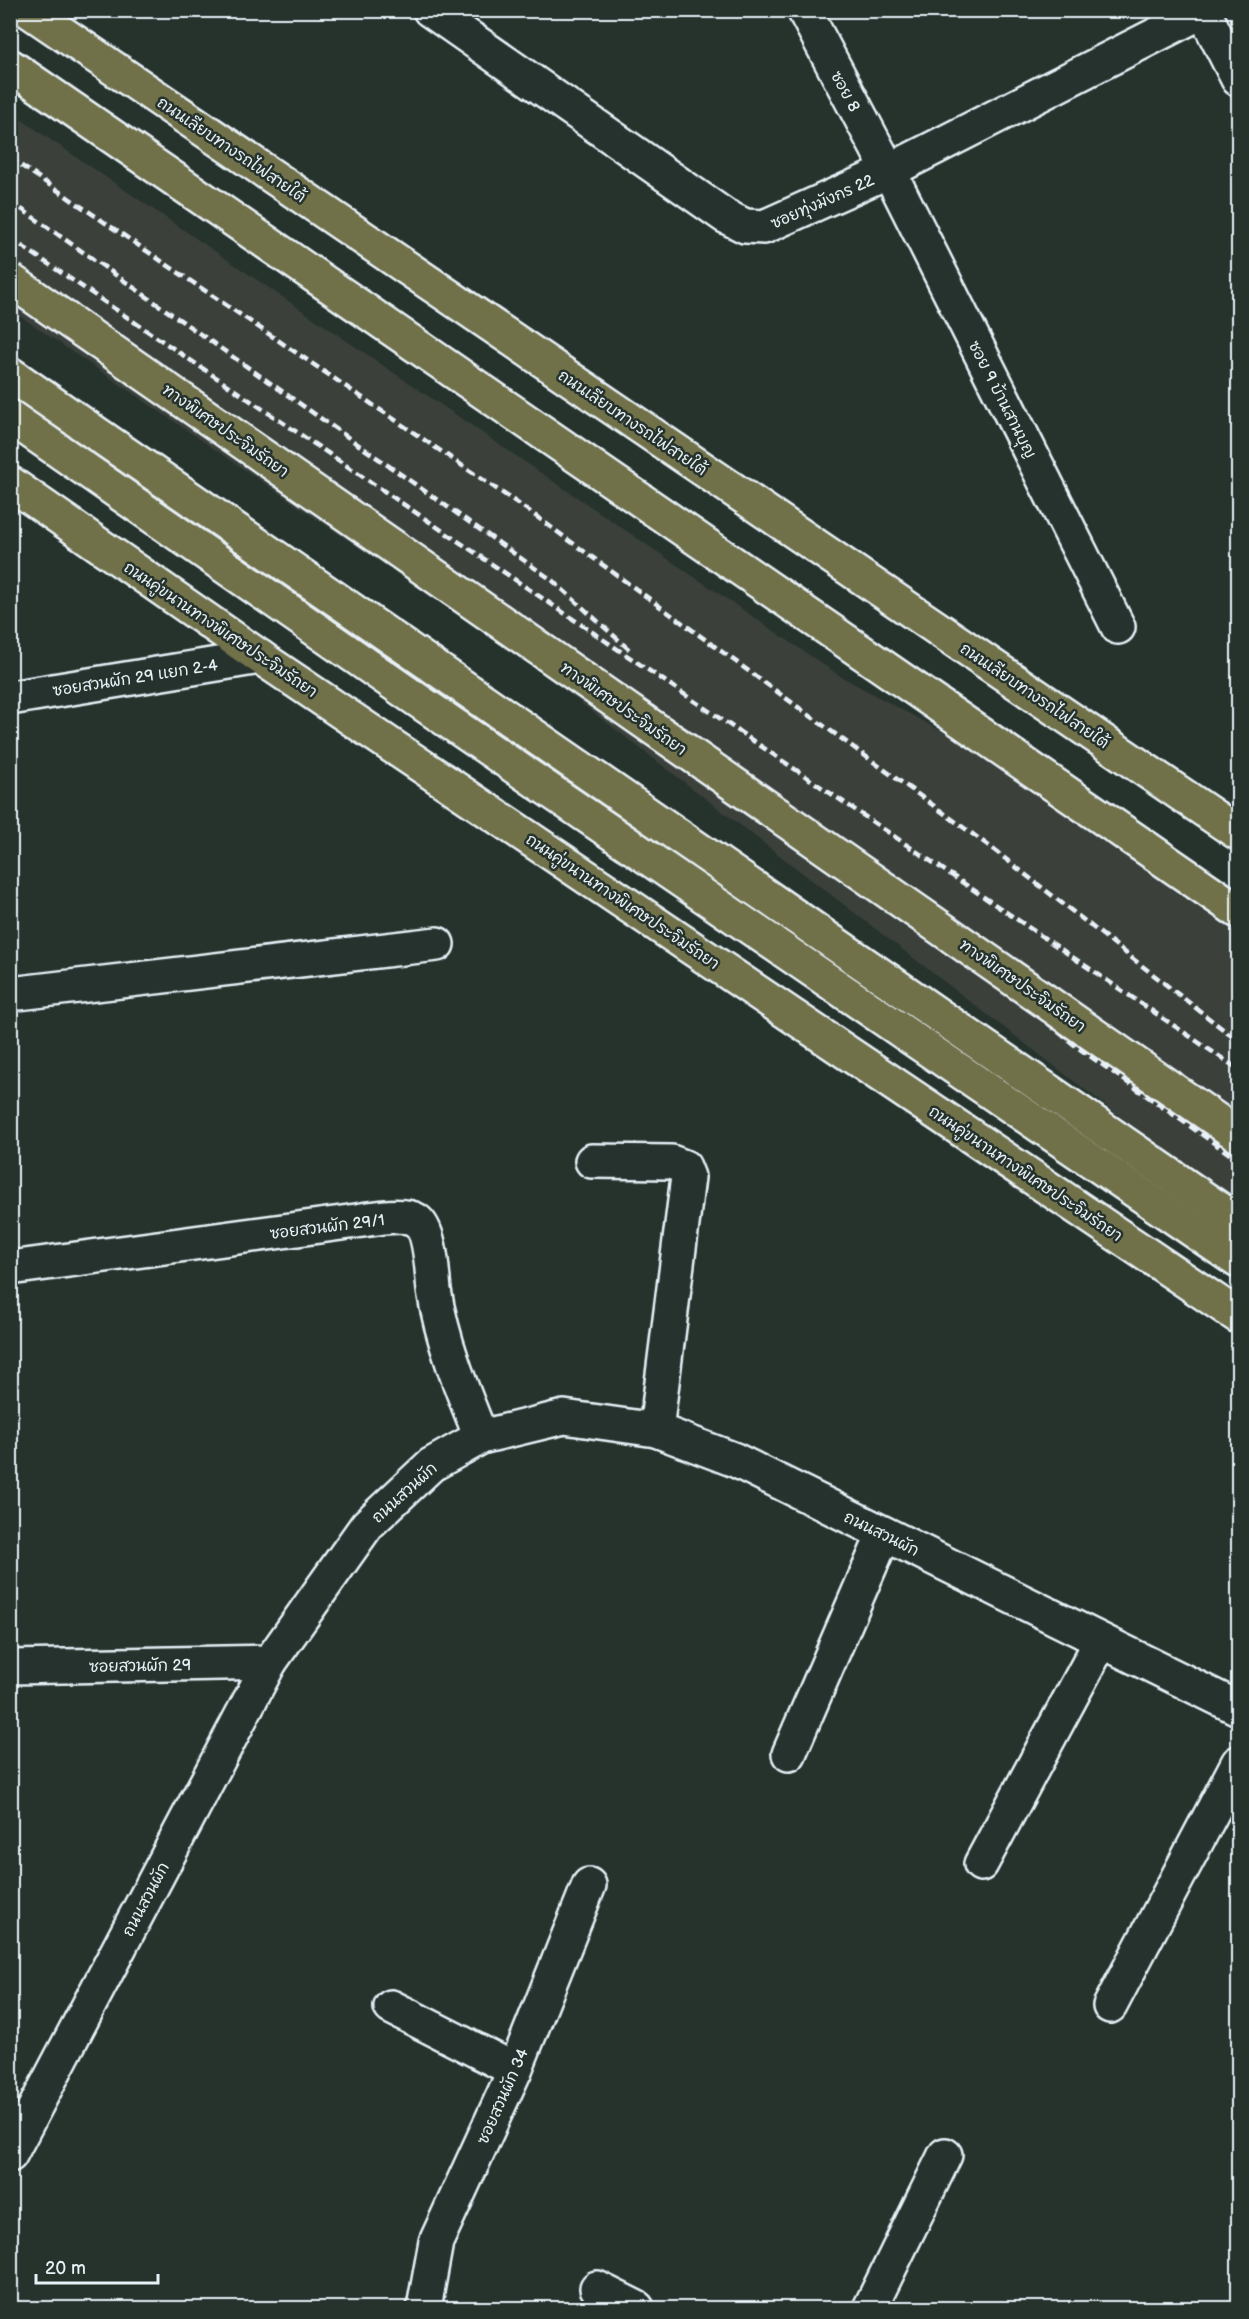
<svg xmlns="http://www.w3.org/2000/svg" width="1249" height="2319" font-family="'Balsamiq Sans','Playpen Sans Thai',sans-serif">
  <rect width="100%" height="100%" fill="#26332d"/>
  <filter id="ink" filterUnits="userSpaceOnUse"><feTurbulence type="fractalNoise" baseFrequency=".0167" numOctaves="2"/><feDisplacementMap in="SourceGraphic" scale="12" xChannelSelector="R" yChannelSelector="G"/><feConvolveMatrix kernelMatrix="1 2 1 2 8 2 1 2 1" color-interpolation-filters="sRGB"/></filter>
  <g filter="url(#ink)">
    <polygon fill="#3b403a" points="10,112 840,676 1238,893 1238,1207 538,670 11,310"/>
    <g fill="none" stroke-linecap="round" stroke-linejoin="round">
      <g stroke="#e8f1f8" stroke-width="38">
        <g id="minor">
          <polyline points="430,10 725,216 745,226 764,227 889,171 1205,10"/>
          <polyline points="804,10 889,171 1118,627"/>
          <polyline points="1203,10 1238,79"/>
          <polyline points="10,698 260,657"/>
          <polyline points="10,994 437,944"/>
          <polyline points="592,1161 671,1162 684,1167 688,1177 656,1430"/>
          <path d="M10,1268L349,1222C364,1220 403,1212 416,1220C431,1230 432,1273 434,1290C442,1341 462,1390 481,1437"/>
          <polyline points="10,1667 270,1662"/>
          <polyline points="789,1754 884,1534"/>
          <polyline points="981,1864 1101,1641"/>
          <polyline points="1110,2006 1238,1763"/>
          <polyline points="391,2007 515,2070"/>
          <polyline points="10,2155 270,1662 367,1525 431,1465 481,1437 564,1417 656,1430 735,1460 1238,1708"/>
          <polyline points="597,2288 637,2308"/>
          <polyline points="424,2308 436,2242 515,2070 589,1885"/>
          <polyline points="870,2308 945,2155"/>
        </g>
      </g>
      <g stroke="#e8f1f8" stroke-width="38">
        <g id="major">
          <polyline points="28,10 1238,833"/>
          <polyline points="10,66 1238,911"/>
          <polyline points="10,417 410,695 1238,1261"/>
          <polyline points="10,483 260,657 1238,1316"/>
        </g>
      </g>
      <g stroke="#e8f1f8" stroke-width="38">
        <g id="highway">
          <polyline points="10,374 1238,1222"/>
          <polyline points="1084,1028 1238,1135"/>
        </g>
      </g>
      <use href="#minor" stroke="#26332d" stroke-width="33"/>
      <use href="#major" stroke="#70704a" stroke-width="33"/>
      <use href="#highway" stroke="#70704a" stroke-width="33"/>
      <g stroke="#e8f1f8" stroke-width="4.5" stroke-dasharray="9 4.5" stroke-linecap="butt">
        <polyline points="10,158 526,509 989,846 1238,1041"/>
        <polyline points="10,201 552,580 632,652"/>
        <polyline points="10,238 1238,1069"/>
        <polyline points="10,271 696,737 1077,1047 1238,1160"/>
      </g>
      <g stroke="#e8f1f8" stroke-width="38" stroke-linecap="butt">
        <polyline id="highway-bridge" points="10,280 1084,1028"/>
      </g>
      <use href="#highway-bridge" stroke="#70704a" stroke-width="33"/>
    </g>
  </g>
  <g text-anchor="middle" stroke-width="5" stroke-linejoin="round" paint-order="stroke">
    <g font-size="16" fill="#e8f1f8" stroke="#26332d">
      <text transform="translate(846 91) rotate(62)" y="6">ซอย 8</text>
      <text transform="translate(232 149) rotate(34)" y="6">ถนนเลียบทางรถไฟสายใต้</text>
      <text transform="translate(822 201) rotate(-24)" y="6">ซอยทุ่งมังกร 22</text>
      <text transform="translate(1003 399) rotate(63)" y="6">ซอย 9 บ้านสานบุญ</text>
      <text transform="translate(633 422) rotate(34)" y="6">ถนนเลียบทางรถไฟสายใต้</text>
      <text transform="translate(226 430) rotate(35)" y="6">ทางพิเศษประจิมรัถยา</text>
      <text transform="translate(221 629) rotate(34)" y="6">ถนนคู่ขนานทางพิเศษประจิมรัถยา</text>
      <text transform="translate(135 677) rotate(-9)" y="6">ซอยสวนผัก 29 แยก 2-4</text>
      <text transform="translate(1035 695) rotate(34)" y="6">ถนนเลียบทางรถไฟสายใต้</text>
      <text transform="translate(624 708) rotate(35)" y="6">ทางพิเศษประจิมรัถยา</text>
      <text transform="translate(623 901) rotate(34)" y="6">ถนนคู่ขนานทางพิเศษประจิมรัถยา</text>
      <text transform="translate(1023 985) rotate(35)" y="6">ทางพิเศษประจิมรัถยา</text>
      <text transform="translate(1026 1173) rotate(34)" y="6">ถนนคู่ขนานทางพิเศษประจิมรัถยา</text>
      <text transform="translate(327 1226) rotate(-7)" y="6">ซอยสวนผัก 29/1</text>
      <text transform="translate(404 1492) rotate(-42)" y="6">ถนนสวนผัก</text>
      <text transform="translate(882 1533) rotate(26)" y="6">ถนนสวนผัก</text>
      <text transform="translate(140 1665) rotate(-1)" y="6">ซอยสวนผัก 29</text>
      <text transform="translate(145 1899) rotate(-62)" y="6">ถนนสวนผัก</text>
      <text transform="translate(502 2096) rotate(-66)" y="6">ซอยสวนผัก 34</text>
    </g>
  </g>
  <rect width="1249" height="2319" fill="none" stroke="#26332d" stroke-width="36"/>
  <rect x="18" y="18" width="1213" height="2283" fill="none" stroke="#e8f1f8" stroke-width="2" filter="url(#ink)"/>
  <path d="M36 2274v9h122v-9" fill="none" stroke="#e8f1f8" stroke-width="3"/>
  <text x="45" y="2274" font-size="18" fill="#e8f1f8" stroke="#26332d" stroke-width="4.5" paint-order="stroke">20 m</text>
</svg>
